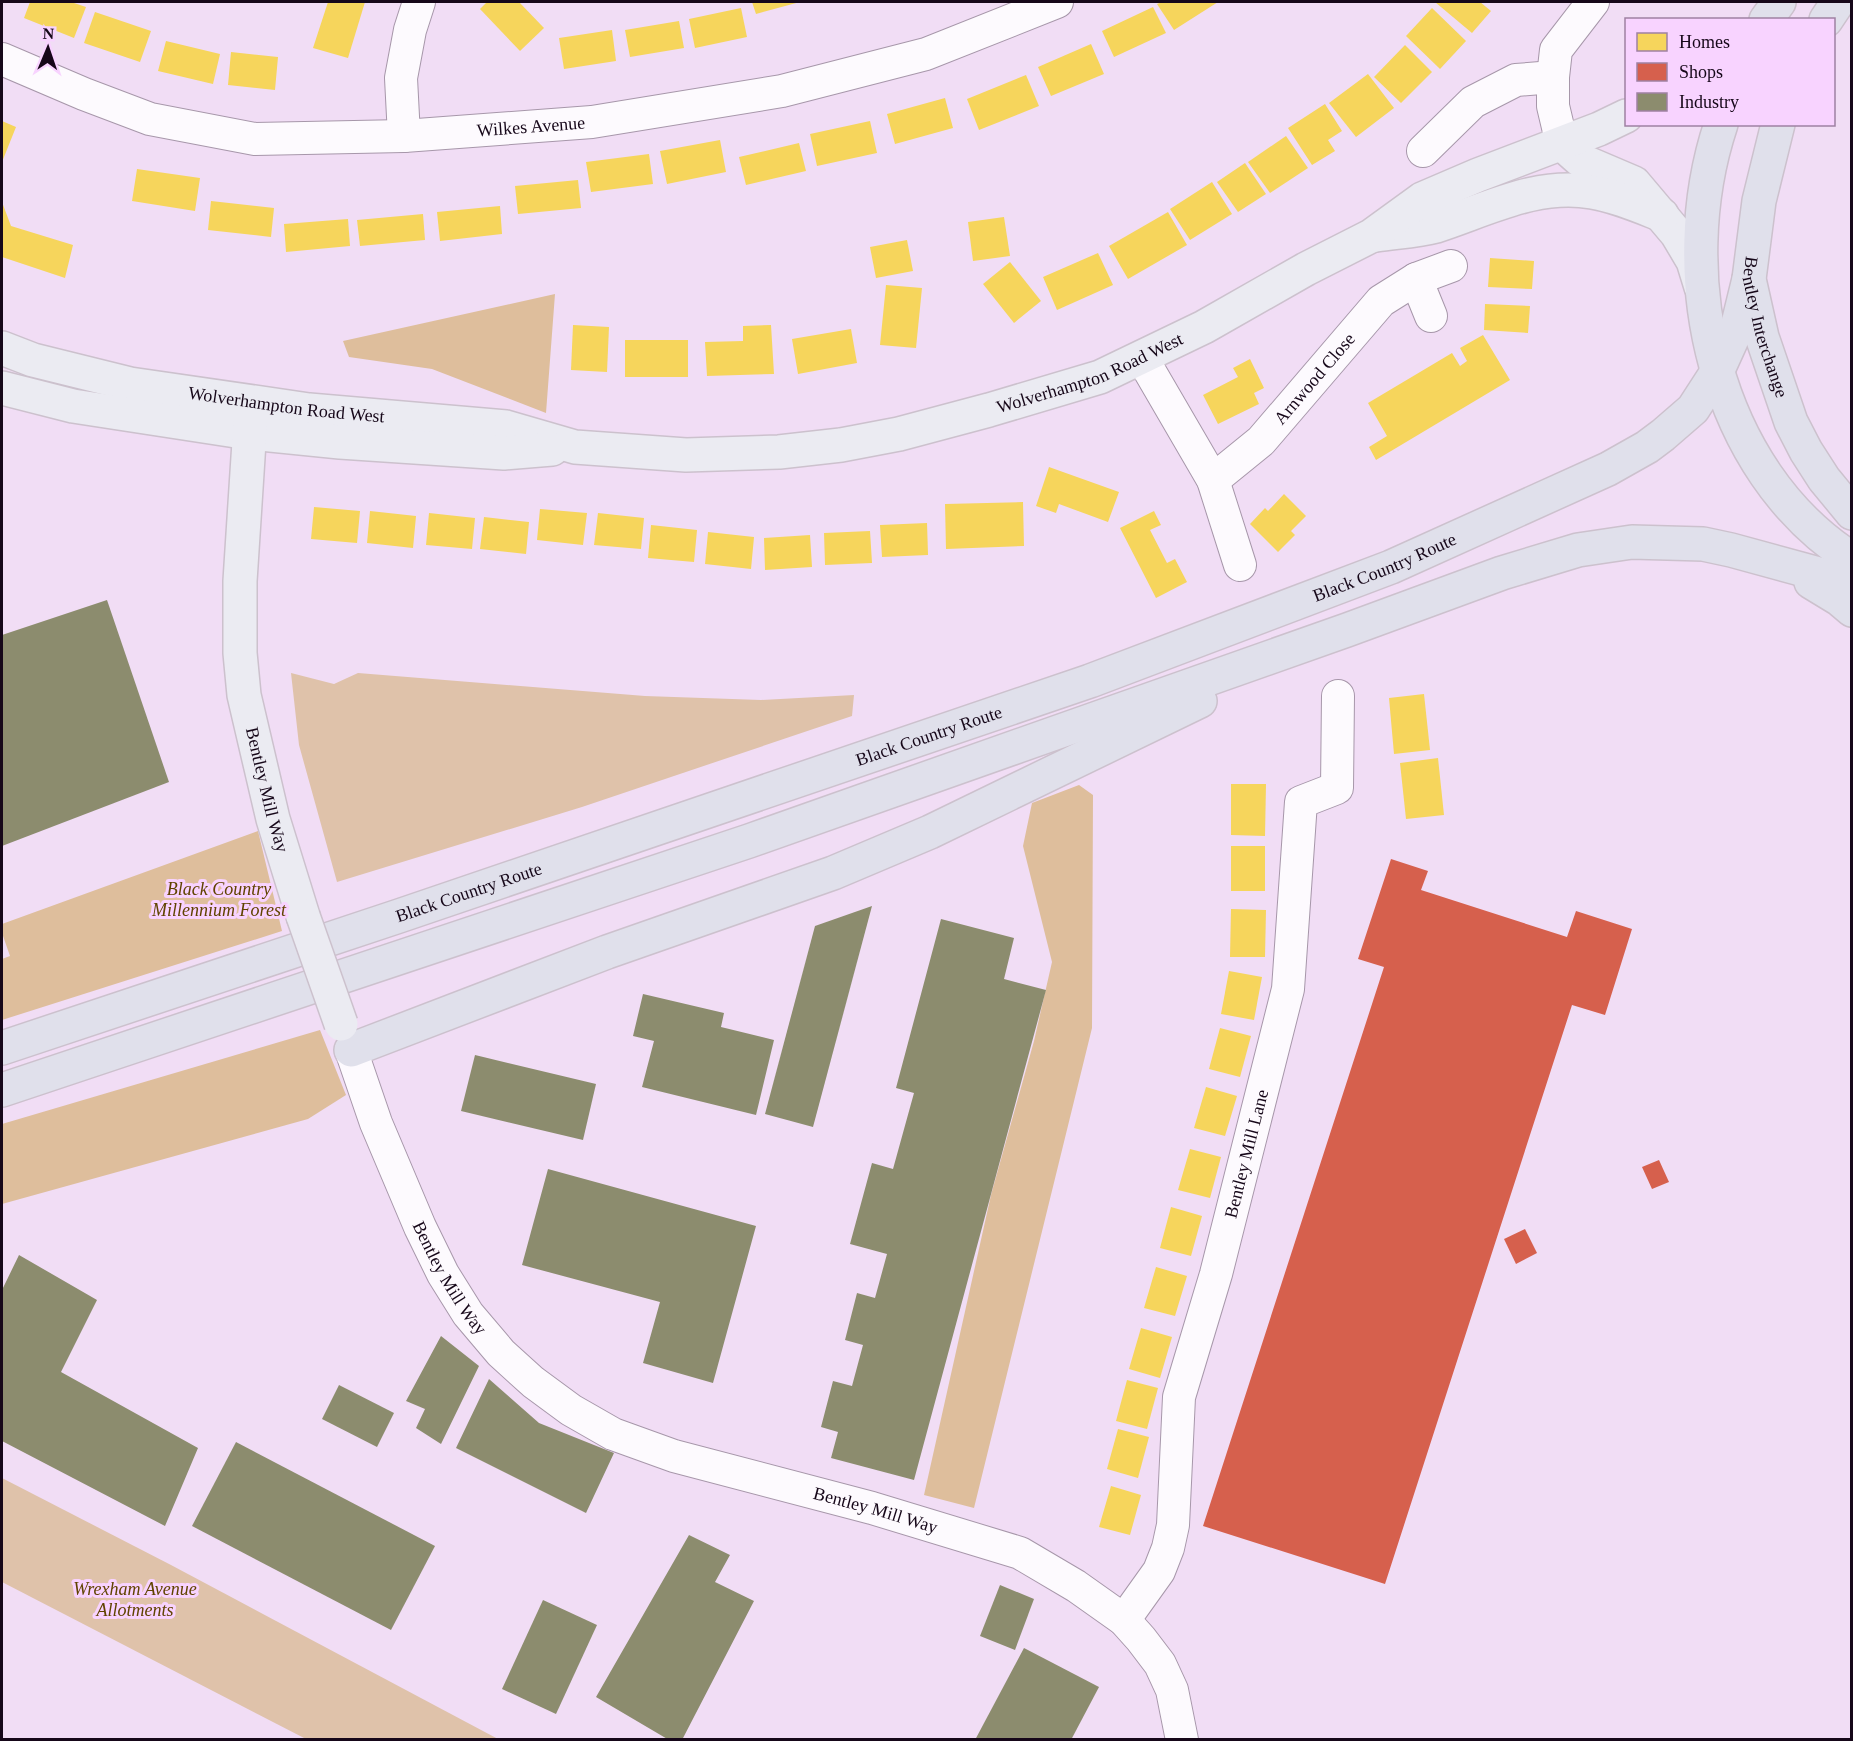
<svg xmlns="http://www.w3.org/2000/svg" width="1853" height="1741" font-family="'Times New Roman',serif">
  <rect width="100%" height="100%" fill="#f1ddf5"/>
  <g fill="#dfc2aa">
    <polygon points="291,673 334,684 358,673 645,696 761,700 854,695 852,716 582,807 337,882 299,745"/>
    <polygon points="2,1478 171,1565 498,1739 306,1739 2,1582"/>
  </g>
  <g fill="#debe9c">
    <polygon points="555,294 546,413 432,369 349,357 343,341"/>
    <polygon points="1079,785 1093,795 1092,1028 974,1508 924,1495 991,1195 1034,1041 1052,962 1023,846 1032,803"/>
    <polygon points="258,831 282,931 2,1020 2,959 10,956 2,933 2,924"/>
    <polygon points="320,1030 346,1095 308,1119 2,1204 2,1124"/>
  </g>
  <g fill="#f6d55c">
    <polygon points="30,2 71,2 86,7 74,38 24,18"/>
    <polygon points="328,2 365,2 348,58 313,48"/>
    <polygon points="487,2 519,2 544,28 520,51 480,9"/>
    <polygon points="752,2 800,2 756,14"/>
    <polygon points="1162,2 1218,2 1174,30 1157,4"/>
    <polygon points="1435,2 1480,2 1491,11 1472,33"/>
    <polygon points="1153,7 1166,33 1114,57 1102,31"/>
    <polygon points="741,8 747,37 695,48 689,19"/>
    <polygon points="1432,8 1466,41 1440,69 1406,36"/>
    <polygon points="95,12 151,31 140,62 84,43"/>
    <polygon points="679,21 684,48 630,57 625,30"/>
    <polygon points="612,30 616,61 564,69 559,38"/>
    <polygon points="166,41 220,54 213,84 158,71"/>
    <polygon points="1091,44 1104,74 1051,96 1038,67"/>
    <polygon points="1405,45 1432,72 1401,103 1374,77"/>
    <polygon points="231,52 278,57 275,90 228,85"/>
    <polygon points="1368,74 1394,108 1356,137 1329,103"/>
    <polygon points="1026,75 1039,106 979,130 967,99"/>
    <polygon points="945,98 953,128 895,144 887,114"/>
    <polygon points="1325,104 1342,131 1328,140 1335,151 1312,165 1288,128"/>
    <polygon points="2,121 16,127 2,162"/>
    <polygon points="870,121 877,153 817,166 810,134"/>
    <polygon points="1286,136 1308,168 1270,193 1248,162"/>
    <polygon points="720,140 726,172 667,184 660,151"/>
    <polygon points="799,143 806,171 746,185 739,157"/>
    <polygon points="649,154 653,184 591,192 586,162"/>
    <polygon points="1245,163 1266,194 1238,212 1217,182"/>
    <polygon points="137,169 200,178 195,211 132,201"/>
    <polygon points="578,180 581,208 518,214 515,186"/>
    <polygon points="1212,182 1232,214 1190,240 1170,209"/>
    <polygon points="211,201 274,208 271,237 208,230"/>
    <polygon points="2,202 11,226 73,245 65,278 2,257 3,245 2,245"/>
    <polygon points="500,206 502,234 440,241 437,212"/>
    <polygon points="1168,212 1187,245 1128,279 1109,246"/>
    <polygon points="423,214 425,240 360,246 357,220"/>
    <polygon points="1004,217 1010,256 973,261 968,222"/>
    <polygon points="348,219 350,246 286,252 284,224"/>
    <polygon points="907,240 913,271 876,278 870,247"/>
    <polygon points="1098,253 1113,285 1057,310 1043,277"/>
    <polygon points="1490,258 1534,261 1532,289 1488,287"/>
    <polygon points="1010,262 1041,301 1014,323 983,284"/>
    <polygon points="886,285 922,288 916,348 880,345"/>
    <polygon points="1485,304 1530,306 1528,333 1484,330"/>
    <polygon points="573,325 609,327 607,372 571,370"/>
    <polygon points="771,325 774,374 707,376 705,342 743,341 743,326"/>
    <polygon points="851,329 857,363 798,374 792,339"/>
    <polygon points="1483,335 1510,380 1376,460 1369,447 1387,436 1368,403 1452,353 1460,366 1467,361 1460,348"/>
    <rect x="625" y="340" width="63" height="37"/>
    <polygon points="1250,359 1264,388 1254,393 1259,404 1218,424 1203,395 1238,377 1233,368"/>
    <polygon points="1049,467 1119,492 1108,522 1059,504 1056,513 1036,506"/>
    <polygon points="1284,494 1306,516 1291,531 1295,535 1278,552 1250,524 1265,508 1268,511"/>
    <polygon points="1023,502 1024,546 946,549 945,504"/>
    <polygon points="314,507 360,511 357,543 311,539"/>
    <polygon points="540,509 587,513 583,545 537,540"/>
    <polygon points="370,511 416,516 413,548 367,543"/>
    <polygon points="1154,511 1161,525 1150,530 1167,563 1175,559 1187,582 1156,598 1120,528"/>
    <polygon points="429,513 475,518 472,549 426,545"/>
    <polygon points="598,513 644,518 641,549 594,545"/>
    <polygon points="484,517 529,522 526,554 480,549"/>
    <polygon points="927,523 928,555 882,557 880,525"/>
    <polygon points="651,525 697,530 694,562 648,558"/>
    <polygon points="870,531 872,563 825,565 824,533"/>
    <polygon points="708,532 754,537 751,569 705,564"/>
    <polygon points="810,535 812,567 765,570 764,538"/>
    <polygon points="1424,694 1430,750 1394,754 1389,698"/>
    <polygon points="1438,758 1444,815 1406,819 1400,763"/>
    <polygon points="1231,784 1266,784 1265,836 1231,835"/>
    <rect x="1231" y="846" width="34" height="45"/>
    <polygon points="1231,909 1266,910 1265,957 1230,957"/>
    <polygon points="1229,971 1262,977 1254,1020 1221,1014"/>
    <polygon points="1220,1028 1251,1036 1240,1077 1209,1069"/>
    <polygon points="1206,1087 1237,1096 1225,1136 1194,1128"/>
    <polygon points="1190,1149 1221,1157 1210,1198 1178,1190"/>
    <polygon points="1171,1207 1202,1216 1191,1256 1160,1248"/>
    <polygon points="1156,1267 1187,1276 1175,1316 1144,1308"/>
    <polygon points="1141,1328 1172,1337 1160,1378 1129,1369"/>
    <polygon points="1127,1380 1158,1388 1147,1429 1116,1421"/>
    <polygon points="1118,1429 1149,1437 1138,1478 1107,1469"/>
    <polygon points="1111,1486 1141,1495 1130,1535 1099,1527"/>
  </g>
  <g fill="#d6604d">
    <polygon points="1391,859 1428,871 1421,890 1567,937 1576,911 1632,929 1605,1015 1572,1005 1385,1584 1203,1526 1384,967 1358,959"/>
    <polygon points="1659,1160 1669,1182 1652,1189 1642,1167"/>
    <polygon points="1525,1229 1537,1253 1516,1264 1504,1239"/>
  </g>
  <g fill="#8c8c6e">
    <polygon points="107,600 169,782 2,846 2,635"/>
    <polygon points="872,906 813,1127 765,1114 815,926"/>
    <polygon points="941,919 1014,938 1004,979 1046,990 914,1480 831,1458 838,1432 821,1427 833,1381 852,1386 863,1345 845,1340 857,1293 875,1298 887,1254 850,1244 872,1163 893,1169 914,1093 896,1088"/>
    <polygon points="643,994 724,1013 721,1027 774,1040 756,1115 642,1087 654,1041 633,1036"/>
    <polygon points="475,1055 596,1084 583,1140 461,1111"/>
    <polygon points="548,1169 756,1226 713,1383 643,1363 660,1302 522,1265"/>
    <polygon points="19,1255 97,1300 61,1372 198,1448 165,1526 2,1441 2,1290"/>
    <polygon points="441,1336 479,1366 441,1444 416,1428 425,1409 406,1401"/>
    <polygon points="489,1379 539,1423 614,1453 586,1513 456,1448"/>
    <polygon points="339,1385 394,1413 377,1447 322,1419"/>
    <polygon points="236,1442 435,1546 391,1630 192,1526"/>
    <polygon points="689,1535 730,1555 715,1582 754,1601 682,1740 669,1740 596,1697"/>
    <polygon points="1000,1585 1034,1599 1015,1650 980,1636"/>
    <polygon points="543,1600 597,1625 556,1714 502,1689"/>
    <polygon points="1024,1648 1099,1687 1071,1740 975,1740"/>
  </g>
  <g fill="none" stroke-linecap="round" stroke-linejoin="round">
    <g stroke="#a797aa" stroke-width="34">
      <g id="minor">
        <path id="s1" d="M2,59L84,94L150,119L255,139L404,136L592,122L782,91L926,54L1057,2"/>
        <polyline points="404,136 401,78 410,30 419,2"/>
        <polyline points="1562,144 1553,106 1553,77 1556,50 1593,2"/>
        <polyline points="1423,151 1473,102 1516,80 1553,77"/>
        <polyline points="1416,279 1431,316"/>
        <polyline points="1142,358 1213,480 1240,565"/>
        <path id="s2" d="M1213,480L1261,441L1381,301L1416,279L1451,266"/>
        <path id="s3" d="M351,1050L376,1123L420,1227L443,1274L468,1314L501,1353L533,1382L571,1410L613,1434L674,1456L872,1508L1020,1553L1076,1586L1124,1620L1141,1639L1160,1664L1172,1690L1182,1740"/>
        <path id="s4" d="M1124,1620L1159,1571L1168,1548L1173,1525L1179,1397L1216,1274L1288,989L1301,802L1337,788L1338,696"/>
      </g>
    </g>
    <g stroke="#ccc1cd" stroke-width="36">
      <g id="major">
        <polyline points="1562,144 1580,160 1634,183 1677,234 1693,261 1701,287"/>
        <path d="M1376,235C1395,232 1417,231 1436,226C1486,210 1537,182 1592,192C1616,196 1639,206 1662,215"/>
        <path id="s5" d="M2,348L33,360L130,384L309,410L506,427L575,447L686,455L779,452L841,445L899,434L989,410L1100,377L1204,327L1306,269L1371,236L1422,199L1478,175L1599,129L1626,116"/>
        <polyline points="2,388 73,406 249,433 340,442 504,453 552,449"/>
        <path id="s6" d="M251,411L240,581V653L244,695L273,819L303,916"/>
      </g>
    </g>
    <g stroke="#ccc1cd" stroke-width="36">
      <g id="highway">
        <polyline points="1766,20 1779,2"/>
        <polyline points="1826,20 1838,2"/>
        <path d="M1721,124C1671,274 1713,470 1852,559"/>
        <path id="s7" d="M1778,124L1759,201L1749,279L1762,337L1791,422L1806,451L1824,479L1852,513"/>
        <polyline points="1811,582 1839,599 1852,610"/>
        <path id="s8" d="M2,1048L399,916L1090,681L1391,567L1608,469L1647,447L1663,435L1693,409L1717,372L1737,328L1749,279"/>
        <polyline points="351,1050 607,952 833,873 930,832 1200,701"/>
        <polyline points="2,1090 749,841 1347,630 1502,573 1578,550 1632,542 1703,544 1731,550 1852,583"/>
      </g>
    </g>
    <use href="#minor" stroke="#fdfafe" stroke-width="32"/>
    <use href="#major" stroke="#ebebf2" stroke-width="33"/>
    <use href="#highway" stroke="#e0e0eb" stroke-width="33"/>
    <g stroke="#ccc1cd" stroke-width="36" stroke-linecap="butt">
      <polyline id="major-bridge" points="303,916 341,1024"/>
    </g>
    <use href="#major-bridge" stroke="#ebebf2" stroke-width="33"/>
  </g>
  <g text-anchor="middle" stroke-width="6" stroke-linejoin="round" paint-order="stroke">
    <g font-size="18" fill="#160719" stroke="#f8d3ff">
      <text dy="6" stroke="none"><textPath href="#s1" startOffset="543">Wilkes Avenue</textPath></text>
      <text dy="6" stroke="none"><textPath href="#s7" startOffset="208">Bentley Interchange</textPath></text>
      <text dy="6" stroke="none"><textPath href="#s5" startOffset="1110">Wolverhampton Road West</textPath></text>
      <text dy="6" stroke="none"><textPath href="#s2" startOffset="144">Arnwood Close</textPath></text>
      <text dy="6" stroke="none"><textPath href="#s5" startOffset="291">Wolverhampton Road West</textPath></text>
      <text dy="6" stroke="none"><textPath href="#s8" startOffset="1464">Black Country Route</textPath></text>
      <text dy="6" stroke="none"><textPath href="#s8" startOffset="978">Black Country Route</textPath></text>
      <text dy="6" stroke="none"><textPath href="#s6" startOffset="382">Bentley Mill Way</textPath></text>
      <text dy="6" stroke="none"><textPath href="#s8" startOffset="492">Black Country Route</textPath></text>
      <text dy="6" stroke="none"><textPath href="#s4" startOffset="489">Bentley Mill Lane</textPath></text>
      <text dy="6" stroke="none"><textPath href="#s3" startOffset="249">Bentley Mill Way</textPath></text>
      <text dy="6" stroke="none"><textPath href="#s3" startOffset="753">Bentley Mill Way</textPath></text>
    </g>
    <g font-size="18" font-style="italic" fill="#604300" stroke="#f8d3ff">
      <text x="219" y="895">Black Country<tspan x="219" dy="21">Millennium Forest</tspan></text>
      <text x="135" y="1595">Wrexham Avenue<tspan x="135" dy="21">Allotments</tspan></text>
    </g>
  </g>
  <rect width="1853" height="1741" fill="none" stroke="#160719" stroke-width="6"/>
  <rect x="1625" y="18" width="210" height="108" fill="#f8d3ff" stroke="#9e81a3" stroke-width="1.5"/>
  <rect x="1637" y="33" width="30" height="18" fill="#f6d55c" stroke="#9e81a3" stroke-width="1.5"/>
  <text x="1679" y="48" font-size="18" fill="#160719">Homes</text>
  <rect x="1637" y="63" width="30" height="18" fill="#d6604d" stroke="#9e81a3" stroke-width="1.5"/>
  <text x="1679" y="78" font-size="18" fill="#160719">Shops</text>
  <rect x="1637" y="93" width="30" height="18" fill="#8c8c6e" stroke="#9e81a3" stroke-width="1.5"/>
  <text x="1679" y="108" font-size="18" fill="#160719">Industry</text>
  <g transform="translate(48 48) rotate(2)" stroke="#f8d3ff" stroke-width="4.5" paint-order="stroke">
  <path d="M0-4.5L10 22L0 15L-10 22Z" fill="#160719"/>
  <text y="-9" font-size="16" font-weight="bold" text-anchor="middle" fill="#160719">N</text>
  </g>
</svg>
